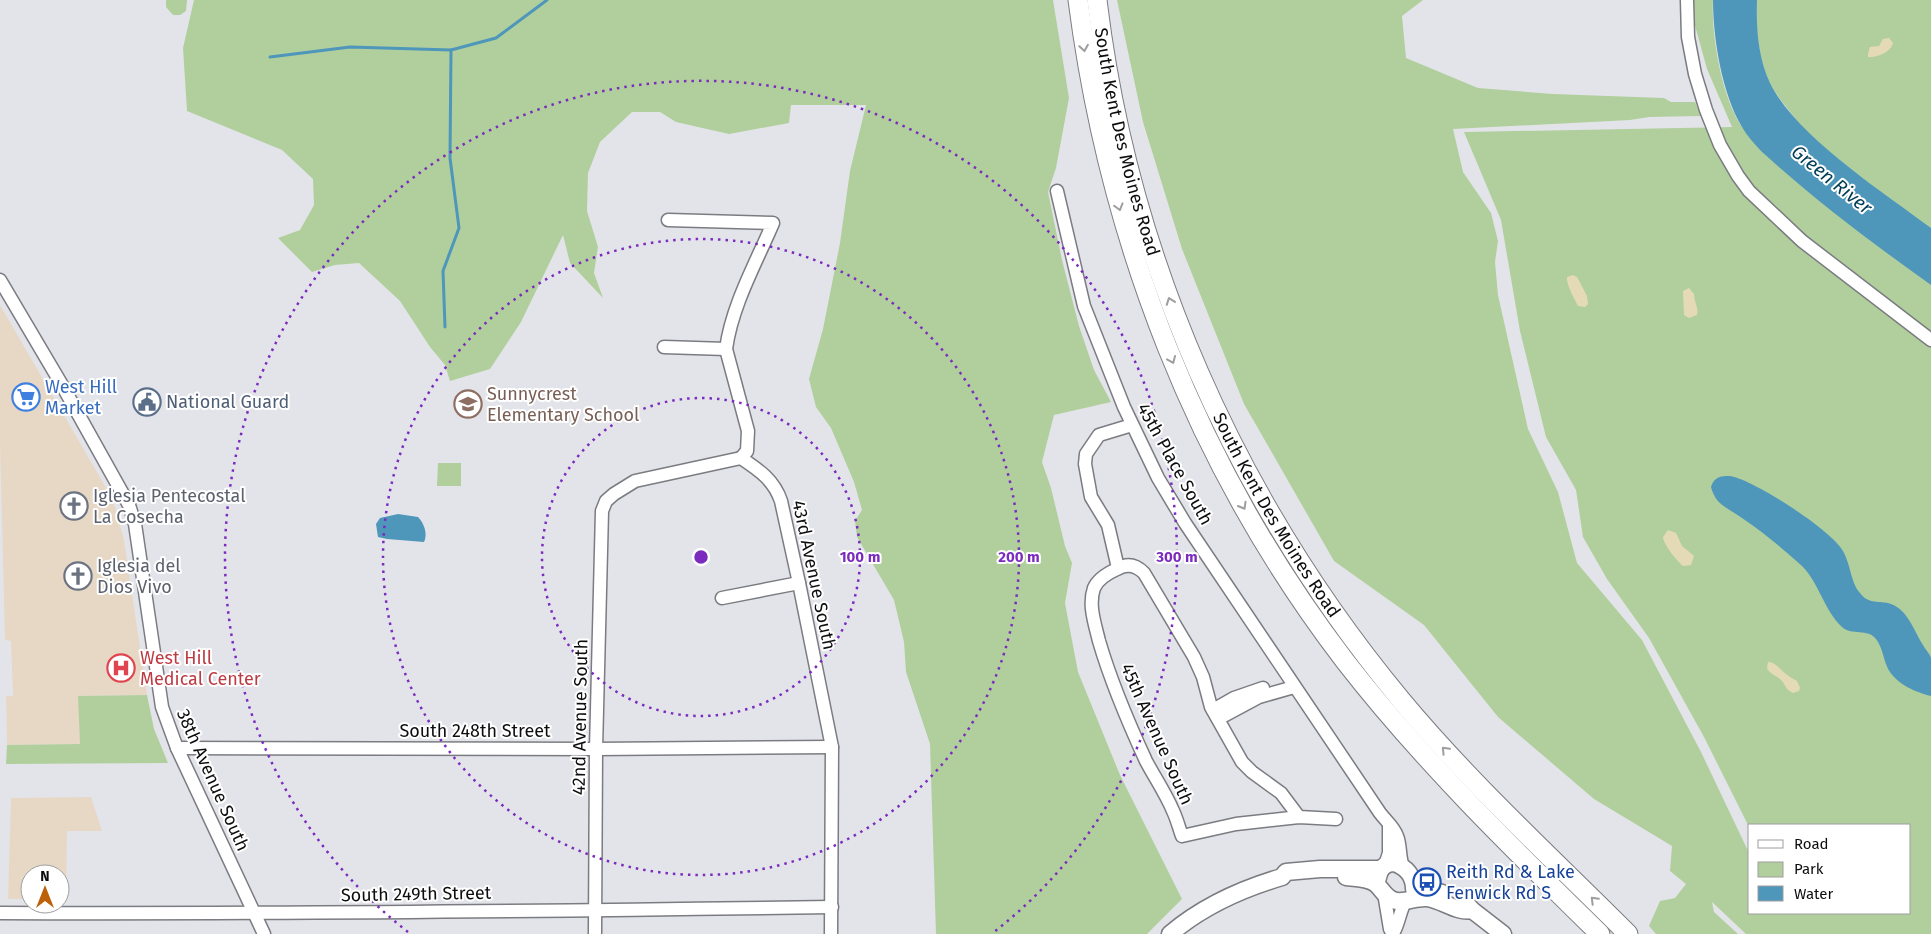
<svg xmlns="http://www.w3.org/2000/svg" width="1931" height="934" font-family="'Fira Sans',sans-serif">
  <rect width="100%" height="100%" fill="#e3e4ea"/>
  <g fill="#e7d8c5">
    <polygon points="0,305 105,486 115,507 124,540 147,695 79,696 80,744 7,745 6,696 13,696 11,641 5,640 0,444"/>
    <polygon points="91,797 102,831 67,831 66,899 60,899 60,874 30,874 30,899 8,899 11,798"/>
  </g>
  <g fill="#b1cf9d">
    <polygon points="166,0 187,0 186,11 180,15 173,15 166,7"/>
    <polygon points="194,0 1053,0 1069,98 1056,168 1048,192 1062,260 1079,326 1094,370 1111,402 1054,415 1042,462 1051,488 1065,546 1072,563 1065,603 1078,672 1120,775 1182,899 1147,934 936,934 930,744 906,672 904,642 894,600 857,537 855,521 862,510 854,482 831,428 816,407 809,379 823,329 840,243 850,171 866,105 791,105 789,123 729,134 676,122 660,112 632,112 600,142 588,173 587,211 598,247 594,273 603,298 570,263 563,235 521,322 490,369 450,381 445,365 430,347 400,301 359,263 335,265 312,272 278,238 300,230 314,205 313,179 282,150 187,111 183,48"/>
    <path d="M1117,0H1423L1402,16L1406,58L1478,88L1553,94L1664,98L1671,102H1695L1701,116L1649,117L1630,120L1453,129L1463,172L1491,213L1498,241L1495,262L1498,295L1528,429L1558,492L1577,563L1642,640L1701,752L1750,855V913H1910V825H1750V829L1704,737L1649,638L1607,579L1583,537L1576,490L1546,437L1520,331L1501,220L1464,132L1732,127L1707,69L1688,0H1713C1711,35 1722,98 1742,127L1800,125C1790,111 1778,98 1770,84C1758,59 1756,27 1756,0H1931V934H1746L1712,902L1714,912L1738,934H1656L1649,926L1660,901L1675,898L1686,884L1670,871L1672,846L1594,799L1498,717L1424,625L1334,561L1244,404L1182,249L1143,122Z"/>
    <polygon points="438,463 461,463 461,486 437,486"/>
    <polygon points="147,695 154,729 168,763 6,764 7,745 80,744 78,696"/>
  </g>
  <g fill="#e4dbb6">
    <path d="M1889,38L1893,43C1891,52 1877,58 1868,57V54L1870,47L1879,46L1883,39Z"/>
    <path d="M1573,275L1577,277L1587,296L1588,304L1585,307L1578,306C1574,298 1566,284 1567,277Z"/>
    <path d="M1689,288L1694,294C1694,302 1699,308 1697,315L1689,318L1684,315L1683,291Z"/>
    <path d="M1668,530L1676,533L1682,546L1694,556L1691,565L1683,566C1677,561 1663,544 1663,537Z"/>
    <path d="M1768,662C1777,663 1779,669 1786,674C1789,677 1794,679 1797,681L1800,688L1799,691L1793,693C1786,690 1786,686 1782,681C1777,675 1770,675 1767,668Z"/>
  </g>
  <g fill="#4f96bb">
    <path d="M1713,0H1757C1756,27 1758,58 1770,83C1796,136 1883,192 1931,228V285C1872,243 1815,200 1761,151C1754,143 1747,136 1742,127C1722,94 1713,38 1713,0Z"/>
    <path d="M1730,476C1754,480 1826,527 1841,548C1851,562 1850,582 1860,593C1869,605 1879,600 1891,604C1908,610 1914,631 1923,645C1925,649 1930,654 1931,658C1931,669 1931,684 1931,696C1914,692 1892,682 1886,664C1883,656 1882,647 1876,639C1868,628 1852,636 1842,627C1824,610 1819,583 1802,566C1783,549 1763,532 1742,518C1734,512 1724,508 1717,500C1714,496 1712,491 1711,487C1714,477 1720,476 1730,476Z"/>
    <path d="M398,514L418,517C424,523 428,534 424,542L387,539L378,537L376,524L380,518Z"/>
  </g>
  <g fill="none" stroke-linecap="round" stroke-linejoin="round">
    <g stroke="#4f96bb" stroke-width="3">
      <polyline points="270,57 350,47 451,50 496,38 547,0"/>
      <polyline points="445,327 443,271 459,228 450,158 451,50"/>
    </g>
    <g stroke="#7b7c81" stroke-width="15">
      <g id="minor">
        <polyline points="1687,0 1688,37 1695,74 1706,110 1720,145 1738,176 1749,191 1802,241 1931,340"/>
        <path d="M1057,191L1084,306L1124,407L1158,478L1185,523L1380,813C1386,821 1394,827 1397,836C1401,846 1399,857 1403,867"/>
        <path d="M668,220L773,223C756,263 732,305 726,349L748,431L747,451L741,458"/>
        <polyline points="0,280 62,385 129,505 135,524 162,707 177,748 264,934"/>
        <polyline points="664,347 726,349"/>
        <path d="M741,458C759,470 774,480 781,501L799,583L832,747L831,934"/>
        <polyline points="1118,568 1108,525 1091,497 1085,464 1086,454 1099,435 1132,425"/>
        <polyline points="722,598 799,583"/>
        <polyline points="1213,710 1234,698 1263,688"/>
        <polyline points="1218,719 1259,697 1294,687"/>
        <polyline points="177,748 596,749 832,747"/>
        <path d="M1299,817L1281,793L1252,772L1242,762L1211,707L1203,677L1194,657L1144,573C1136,565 1127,563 1117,569C1108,573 1098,579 1094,588C1088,605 1095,624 1099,641C1111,682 1128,722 1146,761C1155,778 1166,794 1173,811C1177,819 1179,828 1182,836L1236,824L1299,817L1336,819"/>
        <polyline points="1385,865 1389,853 1389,825"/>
        <polyline points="1384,893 1390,929 1393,934"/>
        <path d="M0,913C277,914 555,911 832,907"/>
        <path d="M1393,933C1398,927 1400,910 1406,900"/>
        <polyline points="595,934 596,749 602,511 606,501 614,494 635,481 741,458"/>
      </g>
    </g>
    <g stroke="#7b7c81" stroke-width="19">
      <g id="major">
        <path d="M1346,877C1356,878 1369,878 1376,884C1382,889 1385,897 1393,900C1402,904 1416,897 1427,898C1443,900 1456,913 1472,910"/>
        <path d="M1378,878C1379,869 1385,863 1394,863C1406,867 1414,876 1414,889"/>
        <polyline points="1413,880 1424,888 1442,893"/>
        <polyline points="1465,902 1472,910 1503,934"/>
        <path d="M1170,934C1203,906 1241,889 1282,877L1286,872L1320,869H1381"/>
      </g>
    </g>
    <g stroke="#7b7c81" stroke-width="21">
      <g id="highway">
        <path d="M1078,0C1109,240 1197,468 1345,661C1421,759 1511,847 1600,934"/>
        <path id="s1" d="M1097,0C1128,258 1236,501 1401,700C1470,783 1552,858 1628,934"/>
      </g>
    </g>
    <use href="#minor" stroke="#fff" stroke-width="12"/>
    <use href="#major" stroke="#fff" stroke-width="16"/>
    <use href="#highway" stroke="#fff" stroke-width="19"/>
  </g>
  <defs><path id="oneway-chevron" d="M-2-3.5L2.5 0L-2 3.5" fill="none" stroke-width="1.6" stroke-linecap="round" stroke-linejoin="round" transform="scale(1.25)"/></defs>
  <g stroke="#9e9e9f">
    <use href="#oneway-chevron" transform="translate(1084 48) rotate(81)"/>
    <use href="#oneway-chevron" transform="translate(1119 207) rotate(74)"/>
    <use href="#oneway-chevron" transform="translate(1170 301) rotate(-110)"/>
    <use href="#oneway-chevron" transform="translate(1172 360) rotate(67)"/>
    <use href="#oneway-chevron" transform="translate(1243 506) rotate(60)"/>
    <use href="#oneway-chevron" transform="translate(1445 750) rotate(-134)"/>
    <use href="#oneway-chevron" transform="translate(1594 900) rotate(-135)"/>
  </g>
  <g fill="none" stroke="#7b2cbf" stroke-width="2.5" stroke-dasharray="2.5 5">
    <circle cx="701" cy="557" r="159"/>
    <circle cx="701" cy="557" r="318"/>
    <path d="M408 932A476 476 0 1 1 994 932"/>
  </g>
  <defs>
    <g id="supermarket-ring" transform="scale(1.4375)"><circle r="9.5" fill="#fff" stroke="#3f7fe0" stroke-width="1.5"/><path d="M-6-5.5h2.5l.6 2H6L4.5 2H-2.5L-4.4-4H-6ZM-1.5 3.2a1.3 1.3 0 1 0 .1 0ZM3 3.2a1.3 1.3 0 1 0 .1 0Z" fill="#3f7fe0"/></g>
    <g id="civic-ring" transform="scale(1.4375)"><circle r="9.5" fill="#fff" stroke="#5c6f8a" stroke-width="1.5"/><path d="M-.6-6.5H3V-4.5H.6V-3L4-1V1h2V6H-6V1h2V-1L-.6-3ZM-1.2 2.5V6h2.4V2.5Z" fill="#5c6f8a"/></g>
    <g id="school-ring" transform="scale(1.4375)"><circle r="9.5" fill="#fff" stroke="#8d6e63" stroke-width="1.5"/><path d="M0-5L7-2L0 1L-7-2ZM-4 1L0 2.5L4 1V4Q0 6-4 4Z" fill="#8d6e63"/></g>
    <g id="church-ring" transform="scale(1.4375)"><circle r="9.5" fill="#fff" stroke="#6b7280" stroke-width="1.5"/><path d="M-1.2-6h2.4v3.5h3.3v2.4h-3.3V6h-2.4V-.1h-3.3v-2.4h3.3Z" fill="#6b7280"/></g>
    <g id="hospital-ring" transform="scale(1.4375)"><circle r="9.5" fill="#fff" stroke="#e0444e" stroke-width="1.5"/><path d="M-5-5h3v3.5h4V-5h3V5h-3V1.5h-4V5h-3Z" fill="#e0444e"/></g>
    <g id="bus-ring" transform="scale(1.4375)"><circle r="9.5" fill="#fff" stroke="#1a4fb4" stroke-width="1.5"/><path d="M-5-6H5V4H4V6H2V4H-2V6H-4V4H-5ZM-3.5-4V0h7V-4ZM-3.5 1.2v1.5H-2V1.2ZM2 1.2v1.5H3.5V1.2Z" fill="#1a4fb4"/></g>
  </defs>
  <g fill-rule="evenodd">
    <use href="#supermarket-ring" x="26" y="397"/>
    <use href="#civic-ring" x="147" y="402"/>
    <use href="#school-ring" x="468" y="404"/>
    <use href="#church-ring" x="74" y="506"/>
    <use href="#church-ring" x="78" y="576"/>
    <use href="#hospital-ring" x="121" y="668"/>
    <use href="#bus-ring" x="1427" y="882"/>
  </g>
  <g text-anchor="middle" stroke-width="4" stroke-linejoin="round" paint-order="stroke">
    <g font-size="18" fill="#0d0d0f" stroke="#fff">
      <text dy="6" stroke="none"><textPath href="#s1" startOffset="145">South Kent Des Moines Road</textPath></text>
      <text transform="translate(1175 464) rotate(61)" y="6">45th Place South</text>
      <text dy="6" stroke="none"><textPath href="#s1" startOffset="550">South Kent Des Moines Road</textPath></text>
      <text transform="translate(814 575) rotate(78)" y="6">43rd Avenue South</text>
      <text transform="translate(580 717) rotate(-89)" y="6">42nd Avenue South</text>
      <text x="475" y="737">South 248th Street</text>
      <text transform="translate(1157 734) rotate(66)" y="6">45th Avenue South</text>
      <text transform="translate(213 780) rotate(66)" y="6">38th Avenue South</text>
      <text transform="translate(416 894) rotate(-1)" y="6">South 249th Street</text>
    </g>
    <g font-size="18" fill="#366cbe" stroke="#fff" text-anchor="start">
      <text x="45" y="393">West Hill<tspan x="45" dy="21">Market</tspan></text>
    </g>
    <g font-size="18" fill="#785e54" stroke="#fff" text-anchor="start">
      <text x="487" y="400">Sunnycrest<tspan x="487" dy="21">Elementary School</tspan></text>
    </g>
    <g font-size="18" fill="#4e5e75" stroke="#fff" text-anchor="start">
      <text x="166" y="408">National Guard</text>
    </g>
    <g font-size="18" fill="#5b616d" stroke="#fff" text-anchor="start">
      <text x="93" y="502">Iglesia Pentecostal<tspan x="93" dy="21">La Cosecha</tspan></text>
      <text x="97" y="572">Iglesia del<tspan x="97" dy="21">Dios Vivo</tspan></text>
    </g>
    <g font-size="18" fill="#be3a42" stroke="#fff" text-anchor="start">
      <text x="140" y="664">West Hill<tspan x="140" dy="21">Medical Center</tspan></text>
    </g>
    <g font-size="18" fill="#164399" stroke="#fff" text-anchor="start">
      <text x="1446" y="878">Reith Rd &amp; Lake<tspan x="1446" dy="21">Fenwick Rd S</tspan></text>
    </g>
    <g font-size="19" font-style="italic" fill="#003d57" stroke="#fff">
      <text transform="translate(1832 179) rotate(39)" y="7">Green River</text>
    </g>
  </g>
  <circle cx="701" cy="557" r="8" fill="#7b2cbf" stroke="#fff" stroke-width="2.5"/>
  <g font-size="15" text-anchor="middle" font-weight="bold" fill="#7b2cbf" stroke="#fff" stroke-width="4" stroke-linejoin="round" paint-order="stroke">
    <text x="860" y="562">100 m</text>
    <text x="1019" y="562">200 m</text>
    <text x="1177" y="562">300 m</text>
  </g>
  <rect x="1748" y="824" width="162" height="90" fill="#ffffff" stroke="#9e9e9f"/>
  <rect x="1758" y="840" width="25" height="8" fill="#ffffff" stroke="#9e9e9f"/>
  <text x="1794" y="849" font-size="15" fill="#0d0d0f">Road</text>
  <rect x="1758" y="862" width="25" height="15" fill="#b1cf9d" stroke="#9e9e9f"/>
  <text x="1794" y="874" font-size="15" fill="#0d0d0f">Park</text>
  <rect x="1758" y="886" width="25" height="15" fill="#4f96bb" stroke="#9e9e9f"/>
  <text x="1794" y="899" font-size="15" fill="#0d0d0f">Water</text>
  <g transform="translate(45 889)"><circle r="24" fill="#ffffff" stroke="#9e9e9f"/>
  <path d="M0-4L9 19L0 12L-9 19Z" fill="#bc600a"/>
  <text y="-8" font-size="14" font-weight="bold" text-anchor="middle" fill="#0d0d0f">N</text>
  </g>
</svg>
